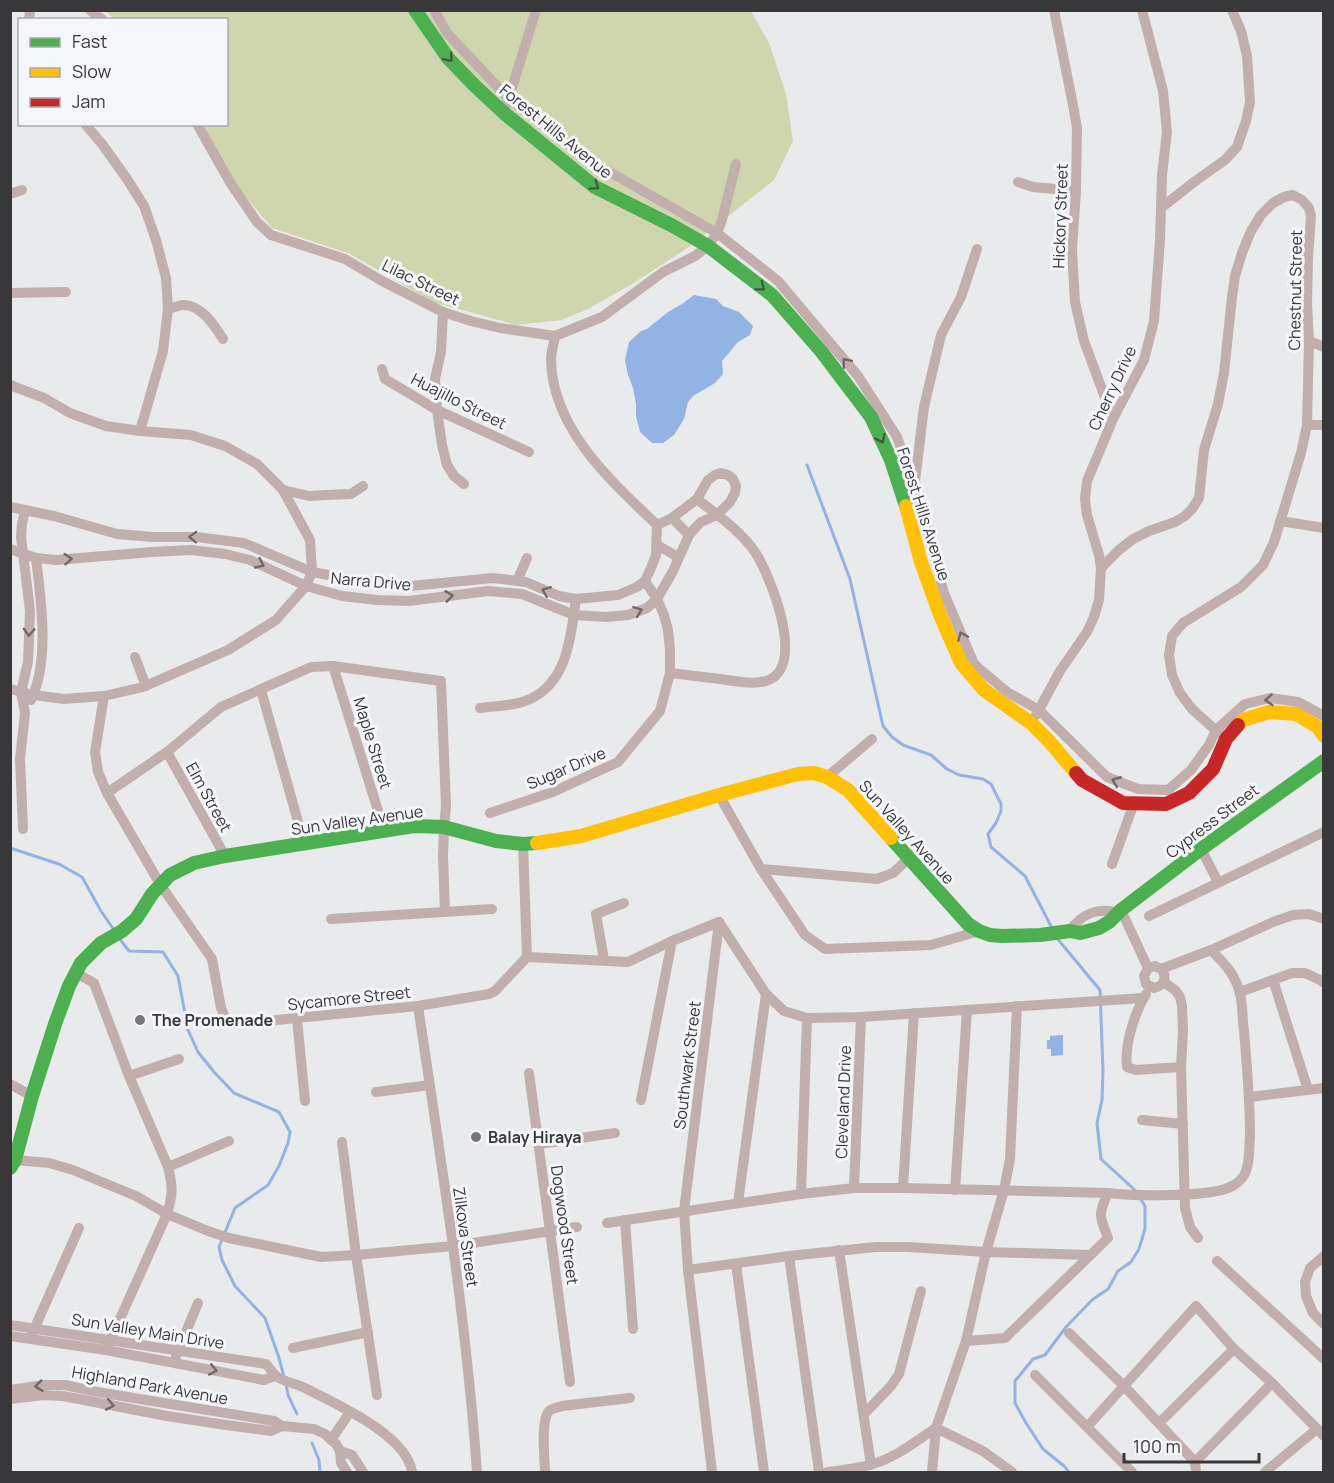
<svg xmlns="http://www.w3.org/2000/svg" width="1334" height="1483" font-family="Manrope,sans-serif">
  <rect width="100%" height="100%" fill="#e8eaec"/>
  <polygon fill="#cfd6ae" points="104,11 751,11 769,43 786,94 793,141 774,180 689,247 632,284 588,309 561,320 516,325 433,302 350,254 272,228 234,183 202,125 226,124 226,20 115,19"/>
  <g fill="#93b3e4">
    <polygon points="694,295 716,299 723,306 739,312 753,326 750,335 738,342 722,361 723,374 715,383 693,396 688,402 684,419 674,435 663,443 652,443 640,432 636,416 636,404 633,388 628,375 625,360 629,342 641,331 647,329 668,312 682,304"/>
    <polygon points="1063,1035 1063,1055 1051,1056 1051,1049 1047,1049 1047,1040 1050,1040 1050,1036"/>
  </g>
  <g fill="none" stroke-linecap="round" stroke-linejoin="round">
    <g stroke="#93b3e4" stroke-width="3">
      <polyline points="807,465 850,579 883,726 892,737 903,745 931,755 947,769 959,775 983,779 991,784 1001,804 1001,811 996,823 988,834 991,847 1025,876 1052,928"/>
      <polyline points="10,848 59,864 82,877 101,911 114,930"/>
      <polyline points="1056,937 1100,990 1103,1071 1102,1100 1097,1123 1101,1159 1137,1192"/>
      <polyline points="119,938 129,951 163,952 178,976 188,1030 198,1052 214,1072 234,1093 279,1112 290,1132 288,1143 279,1166 268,1185 235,1208 219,1247 222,1260 235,1286 265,1318 279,1358 284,1377"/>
      <polyline points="286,1384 288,1395 297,1414"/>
      <polyline points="312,1443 319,1460 320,1472"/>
      <polyline points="1069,1472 1064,1466 1043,1449 1026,1423 1015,1403 1015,1381 1033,1359 1045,1355 1066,1327 1092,1300 1108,1289 1118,1271 1131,1262 1139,1249 1145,1229 1145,1206 1140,1198"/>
    </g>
    <g stroke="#c2afad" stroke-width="10">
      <polyline points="90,10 103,20"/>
      <polyline points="434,10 447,33 508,98 592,162 717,233 778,281 858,376 897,437 914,484 944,593 974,664 1007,692 1039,710 1107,777 1138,789 1168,790 1191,770 1209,745 1216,730 1245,704 1270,698 1298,702 1324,716"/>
      <polyline points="1054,10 1073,105 1077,128 1076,191 1072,250 1075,302 1084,341 1113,419"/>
      <polyline points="29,20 30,10"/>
      <polyline points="507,104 536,10"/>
      <polyline points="85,124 102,144 127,179 144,206 156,240 166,278 168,309 163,351 140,431"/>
      <polyline points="197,124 231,184 257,222 271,235 345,259 382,281 443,312 471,321 500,328 555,336 602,317 663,272 695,256 708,246 717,233 722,220 736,164"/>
      <polyline points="1018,182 1033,187 1076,191"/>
      <polyline points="10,194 22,190"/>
      <polyline points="1161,208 1194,182 1225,160 1237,147 1246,121 1250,102 1247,56 1241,31 1232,10"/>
      <polyline points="10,293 66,292"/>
      <path d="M168,309C172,308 178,306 182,305C201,304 214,325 223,339"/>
      <polyline points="443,312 441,352 435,379 437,410 442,445 447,465 454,476 464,484"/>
      <path d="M555,336C554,344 551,352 551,359C552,429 611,481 657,525"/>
      <polyline points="1309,341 1324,347"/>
      <polyline points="382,369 385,379 437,410 529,452"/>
      <polyline points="10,385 44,398 70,413 106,426 140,431 191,435 225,446 257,464 283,490 310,540 312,572 306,586 276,620 228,650 143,687 104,696 64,699 34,695 10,689"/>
      <polyline points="1307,425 1324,425"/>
      <polyline points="915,481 924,407 941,335 961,297 977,249"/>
      <polyline points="283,490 309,496 326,495 351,494 363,486"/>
      <polyline points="10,507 54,516 117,534 153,537 196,537 244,543 312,572 355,580 411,586 493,578 526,582 559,596 576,599 618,595 637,587 645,581 651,568 656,555 657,525"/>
      <polyline points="672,518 689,535"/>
      <polyline points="1280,521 1324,528"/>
      <polyline points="657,545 678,557"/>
      <polyline points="10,549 36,558 56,560 152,552 191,550 225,554 250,560 306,586 342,596 377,600 409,601 488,591 522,594 574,615 606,617 628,615 647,608 657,599 673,571 689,535 696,527 701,522 717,515 730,502 735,493 736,486 733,479 728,475 721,473 715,475 708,480 697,499 672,518 657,525"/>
      <polyline points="1101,568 1119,550 1133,539 1149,531 1175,522 1185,516 1192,509 1199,498 1204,450 1218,404 1224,373 1232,297 1235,276 1242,253 1251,231 1261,215 1273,203 1284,197 1293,195 1302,200 1309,208 1311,216 1308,258 1307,303 1309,341 1307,425 1301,453 1274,542 1263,565 1241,587 1183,623 1172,636 1169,655 1172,675 1180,693 1192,709 1220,734"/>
      <polyline points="517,581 527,558"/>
      <polyline points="135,657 146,686"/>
      <polyline points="333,666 384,830"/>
      <path d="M670,673C687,675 704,677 720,679C735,681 752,685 766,681C808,668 770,575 755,552C740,530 717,515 697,499"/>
      <polyline points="261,690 304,843"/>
      <polyline points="104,696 95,752 98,772 107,793 160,884 212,959 221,1008 226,1020 236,1024 418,1006 489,994 495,991 527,957 523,844"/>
      <path d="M31,700C50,660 41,600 36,558"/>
      <path d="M480,708C496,706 515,706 530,699C568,682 571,635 576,599"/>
      <polyline points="1036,715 1060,671 1087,632 1094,617 1099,600 1101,568 1099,555 1087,515 1085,499 1087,481 1113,419 1144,360 1154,321 1160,240 1162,175 1167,132 1163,91 1142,10"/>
      <polyline points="167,752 225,856"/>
      <polyline points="827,777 872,739"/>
      <polyline points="107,793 167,752 221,707 311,667 333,666 441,681 446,806 444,827 443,856 445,912"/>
      <polyline points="719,795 761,869 805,935 825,949 931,945 979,931"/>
      <polyline points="490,813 553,792 618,762 660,711 670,673 670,650 668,630 664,615 657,599 645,581"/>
      <polyline points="23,829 20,759 25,713 21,692 28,662 30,611 21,537 22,524 25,510"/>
      <polyline points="1201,849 1218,882"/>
      <polyline points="1112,864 1134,803"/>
      <polyline points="761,869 877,879 893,873 908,859"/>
      <polyline points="1121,910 1148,968"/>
      <polyline points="1149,916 1324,832"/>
      <polyline points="331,919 492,909"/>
      <polyline points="719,922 766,994 784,1011 807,1018 861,1017 1143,998"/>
      <path d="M1070,931C1081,914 1098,907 1118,913"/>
      <polyline points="527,957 628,962 672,941 719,922"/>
      <polyline points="604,960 596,914 624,903"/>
      <path d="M1161,969C1168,977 1164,986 1154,988L1146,984L1144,976L1148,968L1155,966L1161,969L1211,950L1273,922L1293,915L1309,914L1324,919"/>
      <path d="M76,973L94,983L129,1076L168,1167C173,1187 173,1194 167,1214L106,1350"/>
      <polyline points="1273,980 1308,1090"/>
      <polyline points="1164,982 1176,991 1180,997 1182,1006 1183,1032 1181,1067 1185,1208 1190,1227 1198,1238"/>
      <polyline points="1240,992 1292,973 1305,973 1320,980 1324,983"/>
      <path d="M1146,994C1135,1012 1124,1045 1127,1067L1136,1070L1181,1067"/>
      <path d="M418,1006C441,1161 466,1316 477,1472"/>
      <polyline points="297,1019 305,1101"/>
      <polyline points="529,1073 570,1382"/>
      <polyline points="129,1076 179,1059"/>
      <polyline points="10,1084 32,1096"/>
      <polyline points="376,1092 430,1085"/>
      <polyline points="1250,1097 1324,1088"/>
      <polyline points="641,1100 672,941"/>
      <polyline points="1142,1120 1183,1124"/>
      <polyline points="342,1142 356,1255 377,1395"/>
      <polyline points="539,1144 615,1133"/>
      <polyline points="15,1160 49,1163 73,1170 136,1196 167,1214 208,1231 229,1238 321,1257 356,1255 453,1246 577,1227"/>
      <polyline points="168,1167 229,1141"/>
      <polyline points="854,1188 861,1017"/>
      <polyline points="903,1188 914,1013"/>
      <polyline points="955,1190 967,1010"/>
      <polyline points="801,1194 807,1018"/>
      <polyline points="738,1203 766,994"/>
      <polyline points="625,1220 633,1329"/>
      <path d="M607,1223L801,1194L854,1188H903L1108,1193C1133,1196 1215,1198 1234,1185C1239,1182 1244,1177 1246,1171C1250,1160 1249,1147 1250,1135C1250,1100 1247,1066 1244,1031C1242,1018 1243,1002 1239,990C1234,973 1223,962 1211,950"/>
      <polyline points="839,1250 871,1465"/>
      <polyline points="789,1256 819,1472"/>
      <polyline points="1324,1256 1310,1268 1305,1282 1306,1296 1313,1313 1324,1324"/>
      <polyline points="1217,1261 1324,1359"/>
      <polyline points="736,1264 764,1472"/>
      <polyline points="688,1270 789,1256 876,1247 908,1247 986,1252 1090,1255"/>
      <path d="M10,1325L266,1364C269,1367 272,1372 275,1375C282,1382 296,1383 305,1388C336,1404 407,1435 412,1472"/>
      <polyline points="1069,1333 1124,1386 1195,1462"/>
      <polyline points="32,1334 79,1228"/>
      <polyline points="10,1336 106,1350 264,1380 275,1376"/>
      <path d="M966,1341L1005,1338L1108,1238C1099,1215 1098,1215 1108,1193"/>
      <polyline points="293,1348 368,1332"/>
      <polyline points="176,1356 198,1303"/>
      <polyline points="1035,1375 1132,1472"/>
      <polyline points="10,1390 44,1385 65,1385 97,1392 274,1421 282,1426"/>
      <polyline points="10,1399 44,1395 63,1396 167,1416 219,1424 271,1431 282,1426 314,1429 325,1434 336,1444 340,1451 352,1455 363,1472"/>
      <polyline points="864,1414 891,1386 899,1374 921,1291"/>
      <polyline points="1159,1423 1234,1349"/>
      <polyline points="1087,1427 1196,1306 1234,1349 1272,1383 1324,1436"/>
      <polyline points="936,1428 983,1451 1012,1472"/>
      <polyline points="331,1440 350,1412"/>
      <polyline points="340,1451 341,1463 347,1472"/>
      <path d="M545,1472C545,1459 540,1421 549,1411C553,1408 558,1407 562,1406L630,1398"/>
      <polyline points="712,1472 688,1270 684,1211 719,922"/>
      <path d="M827,1472C841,1470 856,1469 869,1465C894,1459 915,1442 936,1428"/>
      <polyline points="932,1472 936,1428 966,1341 986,1252 1004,1190 1010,1159 1017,1006"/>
      <polyline points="1196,1472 1195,1462 1272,1383"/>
      <polyline points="1265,1472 1317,1429"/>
    </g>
    <g stroke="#4caf50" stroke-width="14">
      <polyline points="415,10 448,58 474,85 504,113 595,187 673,226 708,246 772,295 821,351 871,417 891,460 906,506"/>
      <polyline points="891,838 968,924 979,931 990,935 1002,936 1040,935 1070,931 1080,933 1099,928 1109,922 1121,910 1201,849 1324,761"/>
      <polyline points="10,1168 15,1160 32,1096 55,1024 69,986 81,963 101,943 122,931 136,919 152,894 170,875 194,863 225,856 414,826 444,827 496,841 523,844 537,843"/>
    </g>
    <g stroke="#ffc107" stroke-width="14">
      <polyline points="906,506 921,562 940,615 961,663 984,690 1031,723 1049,741 1076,773"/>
      <polyline points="1238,725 1243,720 1269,712 1296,714 1318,727 1324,736"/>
      <polyline points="537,843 581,836 719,795 798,774 814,773 827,777 848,790 891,838"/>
    </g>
    <polyline stroke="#c62828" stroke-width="14" points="1076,773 1082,780 1123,803 1166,804 1189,793 1213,769 1226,739 1238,725"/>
  </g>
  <defs><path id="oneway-chevron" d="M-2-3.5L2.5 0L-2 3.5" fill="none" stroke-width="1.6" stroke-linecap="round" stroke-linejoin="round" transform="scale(1.5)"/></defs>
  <g stroke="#3e5c41">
    <use href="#oneway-chevron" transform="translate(449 58) rotate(50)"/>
    <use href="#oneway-chevron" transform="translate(595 186) rotate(34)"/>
    <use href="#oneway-chevron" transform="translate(761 287) rotate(37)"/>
    <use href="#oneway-chevron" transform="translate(881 439) rotate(65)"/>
  </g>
  <g stroke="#6f6868">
    <use href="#oneway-chevron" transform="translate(846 362) rotate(-130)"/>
    <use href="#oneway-chevron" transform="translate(193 537) rotate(-178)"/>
    <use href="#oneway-chevron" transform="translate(68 559) rotate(-4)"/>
    <use href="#oneway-chevron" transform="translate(260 564) rotate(25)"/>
    <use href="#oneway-chevron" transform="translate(546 591) rotate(-158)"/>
    <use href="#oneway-chevron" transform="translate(449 596) rotate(-7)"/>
    <use href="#oneway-chevron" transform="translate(638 611) rotate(-21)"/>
    <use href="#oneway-chevron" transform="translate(29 632) rotate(92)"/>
    <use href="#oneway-chevron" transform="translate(962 636) rotate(-113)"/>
    <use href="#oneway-chevron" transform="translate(1269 700) rotate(176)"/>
    <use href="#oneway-chevron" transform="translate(1116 781) rotate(-158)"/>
    <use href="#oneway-chevron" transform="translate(213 1370) rotate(11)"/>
    <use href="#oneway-chevron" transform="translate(39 1386) rotate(174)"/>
    <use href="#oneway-chevron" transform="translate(110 1405) rotate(11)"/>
  </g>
  <g fill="#767678" stroke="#f5f6fa" stroke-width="2">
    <circle cx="140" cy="1020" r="6"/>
    <circle cx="476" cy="1137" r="6"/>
  </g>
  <g text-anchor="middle" stroke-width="6" stroke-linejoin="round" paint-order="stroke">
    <g font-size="16" fill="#38383a" stroke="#f5f6fa">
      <text transform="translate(556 131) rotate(39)" y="6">Forest Hills Avenue</text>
      <text transform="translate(1060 216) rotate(-88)" y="6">Hickory Street</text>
      <text transform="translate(421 282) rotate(26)" y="6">Lilac Street</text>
      <text transform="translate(1295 290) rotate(-89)" y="6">Chestnut Street</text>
      <text transform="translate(1112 388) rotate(-65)" y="6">Cherry Drive</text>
      <text transform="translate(459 401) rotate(27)" y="6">Huajillo Street</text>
      <text transform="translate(924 514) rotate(72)" y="6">Forest Hills Avenue</text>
      <text transform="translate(371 581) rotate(5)" y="6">Narra Drive</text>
      <text transform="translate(373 743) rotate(73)" y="6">Maple Street</text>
      <text transform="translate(566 768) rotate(-23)" y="6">Sugar Drive</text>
      <text transform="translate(209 797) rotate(61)" y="6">Elm Street</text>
      <text transform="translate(357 820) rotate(-8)" y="6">Sun Valley Avenue</text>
      <text transform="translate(1212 821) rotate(-37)" y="6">Cypress Street</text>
      <text transform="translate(907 832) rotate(48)" y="6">Sun Valley Avenue</text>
      <text transform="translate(349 998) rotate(-6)" y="6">Sycamore Street</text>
      <text transform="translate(687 1065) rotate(-83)" y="6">Southwark Street</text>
      <text transform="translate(843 1102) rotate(-88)" y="6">Cleveland Drive</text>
      <text transform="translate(565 1225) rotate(82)" y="6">Dogwood Street</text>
      <text transform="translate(466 1237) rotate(82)" y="6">Zilkova Street</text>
      <text transform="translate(148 1331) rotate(9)" y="6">Sun Valley Main Drive</text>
      <text transform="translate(150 1385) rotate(10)" y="6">Highland Park Avenue</text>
    </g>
    <g font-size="16" font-weight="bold" fill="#38383a" stroke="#f5f6fa" text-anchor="start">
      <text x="152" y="1026">The Promenade</text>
      <text x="488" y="1143">Balay Hiraya</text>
    </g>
  </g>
  <rect width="1334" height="1483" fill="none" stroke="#38383a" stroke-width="24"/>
  <rect x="18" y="18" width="210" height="108" fill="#f5f6fa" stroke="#a9aaad" stroke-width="1.5"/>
  <rect x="30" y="38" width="30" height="9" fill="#4caf50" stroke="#a9aaad" stroke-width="1.5"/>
  <text x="72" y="48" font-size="18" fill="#38383a">Fast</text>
  <rect x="30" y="68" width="30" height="9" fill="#ffc107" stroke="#a9aaad" stroke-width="1.5"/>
  <text x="72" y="78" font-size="18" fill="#38383a">Slow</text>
  <rect x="30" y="98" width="30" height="9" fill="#c62828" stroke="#a9aaad" stroke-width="1.5"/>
  <text x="72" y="108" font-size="18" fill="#38383a">Jam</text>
  <path d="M1124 1453v9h135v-9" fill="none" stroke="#38383a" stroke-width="3"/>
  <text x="1133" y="1453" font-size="18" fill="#38383a" stroke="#f5f6fa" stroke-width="4.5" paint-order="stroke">100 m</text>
</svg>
